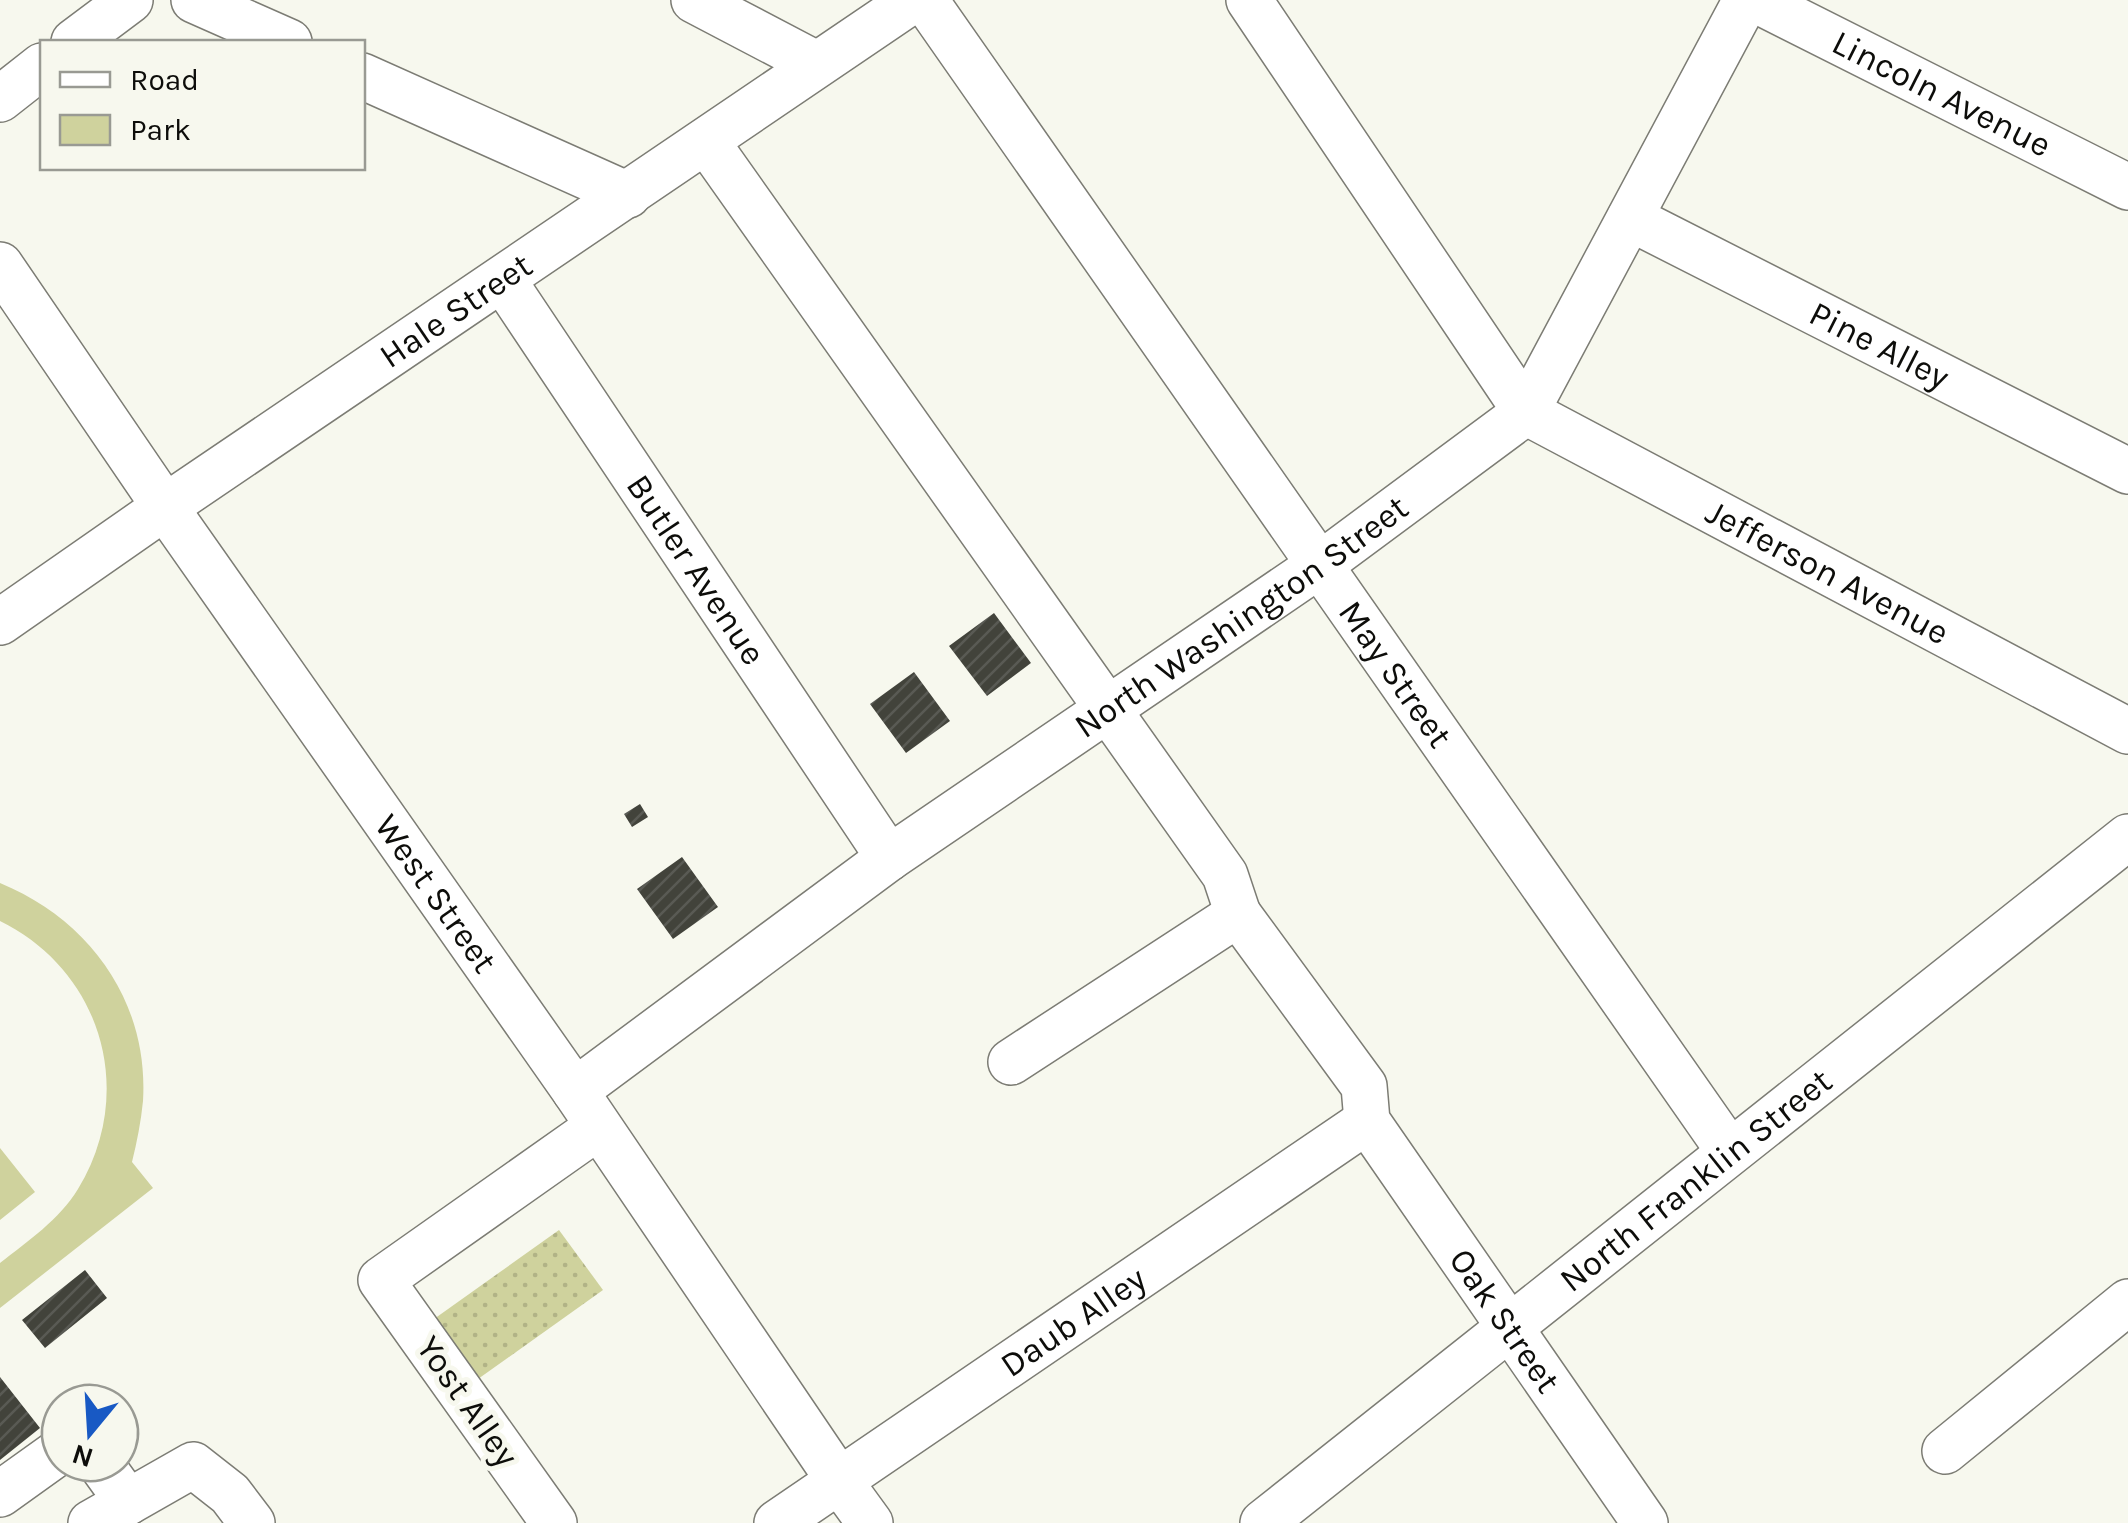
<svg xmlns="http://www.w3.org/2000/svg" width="2128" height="1523" font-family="Karla,sans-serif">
	<defs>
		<pattern id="park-dots" width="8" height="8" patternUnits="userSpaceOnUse" patternTransform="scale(2.5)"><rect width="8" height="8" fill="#cfd29d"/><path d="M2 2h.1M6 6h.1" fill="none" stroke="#b1b386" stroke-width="1.8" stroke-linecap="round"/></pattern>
		<pattern id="building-hatch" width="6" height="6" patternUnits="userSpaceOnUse" patternTransform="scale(2.5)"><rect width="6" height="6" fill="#42433b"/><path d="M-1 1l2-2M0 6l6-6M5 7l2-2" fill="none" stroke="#595a54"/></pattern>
	</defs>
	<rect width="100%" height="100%" fill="#f7f8ee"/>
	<!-- green -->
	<path fill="#cfd29d" d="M0,883C90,920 149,1002 143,1101C141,1121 137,1142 132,1162L153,1188L0,1308V1263C28,1241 59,1220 78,1189C137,1092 102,971 0,921Z
		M0,1148L35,1192L0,1220Z"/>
	<!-- park -->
	<path fill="url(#park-dots)" d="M559,1230L603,1290L478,1379L434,1319Z"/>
	<!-- building -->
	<path fill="url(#building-hatch)" d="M994,613L1031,663L987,696L949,646Z
		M914,672L950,721L906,753L870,704Z
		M640,804L648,817L632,827L624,814Z
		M682,857L718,907L673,939L637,889Z
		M85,1270L107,1298L45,1348L22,1320Z
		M0,1377L40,1428L0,1460Z"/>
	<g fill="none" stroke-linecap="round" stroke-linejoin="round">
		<defs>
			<g id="minor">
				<path d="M194,0L289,42"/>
				<path d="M694,0L816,64"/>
				<path id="s1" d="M925,0L1729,1151"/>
				<path id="s2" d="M1249,0L1526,412L2128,731"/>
				<path id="s3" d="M1756,0L2128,187"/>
				<path d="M74,42L130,0"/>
				<path d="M362,76L628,195"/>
				<path d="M0,99L42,66"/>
				<path d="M706,141L1225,875L1238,914"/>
				<path id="s4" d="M1630,218L2128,471"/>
				<path id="s5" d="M0,265L165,507L575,1091L838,1479L870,1523"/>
				<path id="s6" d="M503,280L889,858"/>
				<path id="s7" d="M0,622L165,507L913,0"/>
				<path id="s8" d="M1011,1062L1238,914L1364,1086L1367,1121L1645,1523"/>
				<path id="s9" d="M575,1091L889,858L1321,564L1526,412L1746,0"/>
				<path d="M1945,1451L2128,1302"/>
				<path d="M100,1463L128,1502"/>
				<path d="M0,1494L60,1451"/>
				<path d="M91,1523L193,1465L230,1494L252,1523"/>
				<path d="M554,1523L381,1280L598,1127"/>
				<path id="s10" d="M777,1523L1367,1121"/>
				<path id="s11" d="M1263,1523L2128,837"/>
			</g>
		</defs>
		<!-- minor casing -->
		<use href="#minor" stroke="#7c7c74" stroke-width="48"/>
		<!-- minor -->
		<use href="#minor" stroke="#fff" stroke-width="45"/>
	</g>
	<g text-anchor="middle" stroke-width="10" stroke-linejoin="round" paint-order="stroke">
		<!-- street labels -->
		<g font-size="35" fill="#0d0d0a" stroke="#f7f8ee">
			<text dy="12" stroke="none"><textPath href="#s3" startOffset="208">Lincoln Avenue</textPath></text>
			<text dy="12" stroke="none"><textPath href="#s7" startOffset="552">Hale Street</textPath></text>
			<text dy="12" stroke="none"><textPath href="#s4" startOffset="280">Pine Alley</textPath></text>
			<text dy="12" stroke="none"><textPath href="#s6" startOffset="348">Butler Avenue</textPath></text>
			<text dy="12" stroke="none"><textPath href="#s2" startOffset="838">Jefferson Avenue</textPath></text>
			<text dy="12" stroke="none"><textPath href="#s9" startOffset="818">North Washington Street</textPath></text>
			<text dy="12" stroke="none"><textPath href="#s1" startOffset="822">May Street</textPath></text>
			<text dy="12" stroke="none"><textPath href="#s5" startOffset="765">West Street</textPath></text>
			<text dy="12" stroke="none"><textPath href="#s11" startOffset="552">North Franklin Street</textPath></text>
			<text dy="12" stroke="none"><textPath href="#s10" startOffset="358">Daub Alley</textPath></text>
			<text dy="12" stroke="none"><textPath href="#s8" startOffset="762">Oak Street</textPath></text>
			<text transform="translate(468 1401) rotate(55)" y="12">Yost Alley</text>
		</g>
	</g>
	<!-- legend -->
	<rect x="40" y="40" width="325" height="130" fill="#f7f8ee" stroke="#999a93" stroke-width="2.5"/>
	<rect x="60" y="72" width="50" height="15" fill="#ffffff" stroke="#999a93" stroke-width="2.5"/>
	<text x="130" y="90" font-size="30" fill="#0d0d0a">Road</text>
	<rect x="60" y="115" width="50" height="30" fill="#cfd29d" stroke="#999a93" stroke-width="2.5"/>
	<text x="130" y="140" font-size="30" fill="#0d0d0a">Park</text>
	<!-- north arrow -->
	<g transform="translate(90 1433) rotate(198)"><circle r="48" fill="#f7f8ee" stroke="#999a93" stroke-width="2.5"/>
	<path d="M0-8L18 38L0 25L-18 38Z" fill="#1859c4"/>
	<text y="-15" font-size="28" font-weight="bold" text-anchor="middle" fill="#0d0d0a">N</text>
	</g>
</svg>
